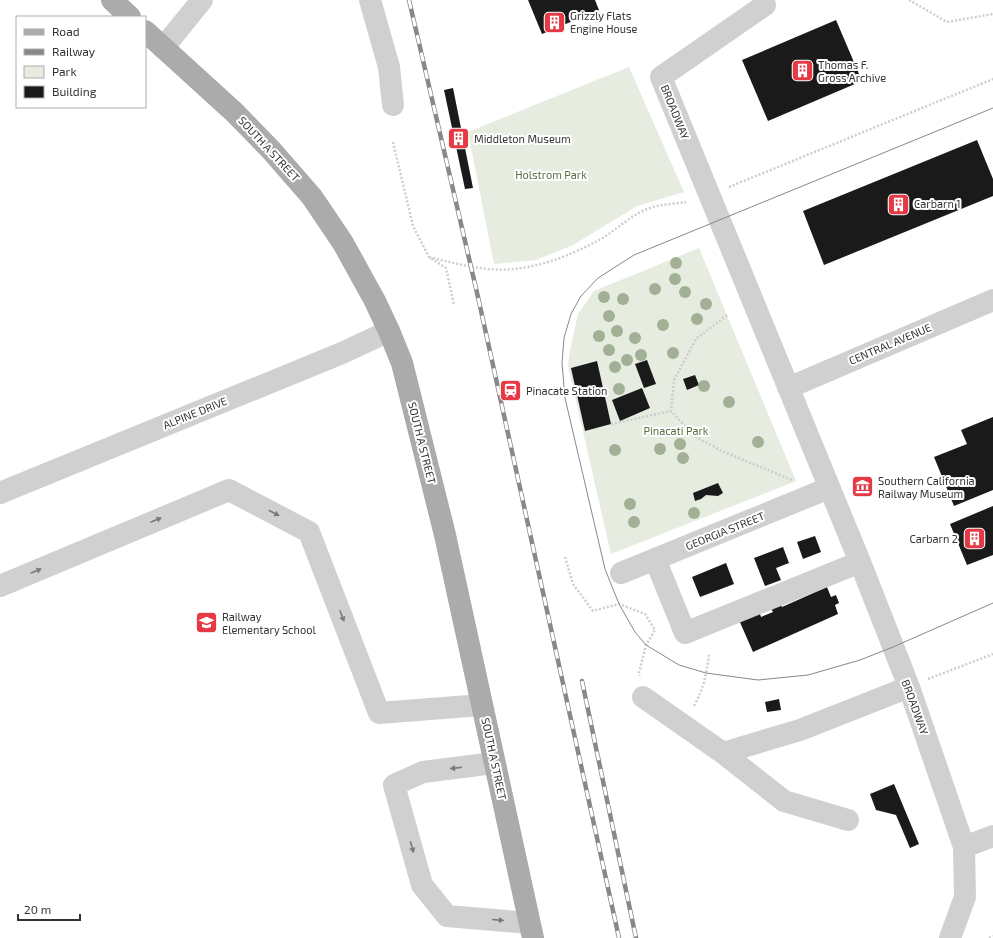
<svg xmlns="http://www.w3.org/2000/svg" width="993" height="938" font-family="'Exo 2',sans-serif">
	<rect width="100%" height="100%" fill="#fff"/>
	<!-- green -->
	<path fill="#e6ecdf" d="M629,67L684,192L637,206L573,245L536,260L494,264L468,132Z
		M699,248L796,481L611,554L568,366L570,350L578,314L594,291Z"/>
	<!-- building -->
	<path fill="#1a1a1a" d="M528,0H595L599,10L542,34Z
		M836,20L862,81L768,121L742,60Z
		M453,88L473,188L465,189L444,90Z
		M977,140L993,179V196L824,265L803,211Z
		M647,360L656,384L644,388L635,364Z
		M597,361L611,424L585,431L571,368Z
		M695,375L699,385L687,390L683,379Z
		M642,388L650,408L620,421L612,400Z
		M993,417V490L954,506L934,457L967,444L961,430Z
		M718,483L723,493L718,496L706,495L701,499L695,501L693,493Z
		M993,506V555L967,565L950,524Z
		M815,536L821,552L803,559L797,542Z
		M783,547L789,563L776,568L781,580L765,586L754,558Z
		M726,563L734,584L700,597L692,577Z
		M827,587L831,597L836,595L839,603L835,605L838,614L753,652L739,620L759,611L761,617L773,612L769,605L779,601L782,607Z
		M779,699L781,710L767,712L765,702Z
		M894,784L919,844L910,848L896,815L876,810L870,794Z"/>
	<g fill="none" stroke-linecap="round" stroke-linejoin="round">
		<!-- path -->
		<path stroke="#cdcdcd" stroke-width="2.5" stroke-dasharray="2 2" stroke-linecap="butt" d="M909,0L947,22L993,14
			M393,142L413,226L429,257L446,268L454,305
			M729,187L993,79
			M429,257C449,262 468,267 488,269C526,273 566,258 599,240C616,231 631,214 650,208C661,204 675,204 686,202
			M727,315L696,339L674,380L671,411L694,436L724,452L792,480
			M611,424L671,411
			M565,557L573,584L593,611L619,604L645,614L655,630L646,645L639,673V676
			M928,679L993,654
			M694,706C704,688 706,675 709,655
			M989,938L993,936"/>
		<!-- minor -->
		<path stroke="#d0d0d0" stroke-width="22" d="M370,0L389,67L393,105
			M765,5L661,77L860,562L909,687L964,847L965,897L950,938
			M163,48L202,0
			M788,388L993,300
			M0,493L342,353L389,331
			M655,559L685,633L860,562
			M621,573L829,488
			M0,586L229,490L309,532L379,713L482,705
			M643,697L723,753L784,801L848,820
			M723,753L800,730L909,687
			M494,763L423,772L394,785L422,885L447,916L529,923
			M964,847L993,836"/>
		<!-- major -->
		<path stroke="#ababab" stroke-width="22" d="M112,0L130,17
			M145,31L234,112L271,150L312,197L343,243L375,301L389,331L402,363L445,535L533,938"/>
		<!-- tram -->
		<path stroke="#888" stroke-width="1" d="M993,108L634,255L598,278L581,296L571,314L564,338L562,363L565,398L605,569L619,604L635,632L646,645L679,665L706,673L758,680L808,675L860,660L893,647L993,603"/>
		<defs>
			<path id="rail" d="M409,0L478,297L619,938
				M582,681L636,938"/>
		</defs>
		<!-- rail casing -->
		<use href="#rail" stroke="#888" stroke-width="4.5"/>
		<!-- rail -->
		<use href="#rail" stroke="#fff" stroke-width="3" stroke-dasharray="9" stroke-linecap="butt"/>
	</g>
	<!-- trees -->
	<g fill="#a2b095">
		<circle cx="676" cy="263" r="6"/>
		<circle cx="675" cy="279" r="6"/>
		<circle cx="655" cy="289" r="6"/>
		<circle cx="685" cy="292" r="6"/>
		<circle cx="604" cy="297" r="6"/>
		<circle cx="623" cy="299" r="6"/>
		<circle cx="706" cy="304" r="6"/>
		<circle cx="609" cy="316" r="6"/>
		<circle cx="697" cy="319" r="6"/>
		<circle cx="663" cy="325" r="6"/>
		<circle cx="617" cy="331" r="6"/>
		<circle cx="599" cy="336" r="6"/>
		<circle cx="635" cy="338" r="6"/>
		<circle cx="609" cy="350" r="6"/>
		<circle cx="673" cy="353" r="6"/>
		<circle cx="641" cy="355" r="6"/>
		<circle cx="627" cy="360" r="6"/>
		<circle cx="615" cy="367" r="6"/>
		<circle cx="704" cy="386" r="6"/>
		<circle cx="619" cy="389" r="6"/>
		<circle cx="729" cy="402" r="6"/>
		<circle cx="758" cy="442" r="6"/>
		<circle cx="680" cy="444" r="6"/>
		<circle cx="660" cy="449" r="6"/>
		<circle cx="615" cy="450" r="6"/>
		<circle cx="683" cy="458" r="6"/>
		<circle cx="630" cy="504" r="6"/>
		<circle cx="694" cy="513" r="6"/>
		<circle cx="634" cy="522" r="6"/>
	</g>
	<!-- one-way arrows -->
	<defs><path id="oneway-solid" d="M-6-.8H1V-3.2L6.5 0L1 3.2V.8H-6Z"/></defs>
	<g fill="#7a7a7a">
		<use href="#oneway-solid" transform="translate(274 513) rotate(28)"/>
		<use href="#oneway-solid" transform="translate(156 520) rotate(-23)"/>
		<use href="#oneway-solid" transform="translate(36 571) rotate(-23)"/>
		<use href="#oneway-solid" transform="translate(342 616) rotate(69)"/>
		<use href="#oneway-solid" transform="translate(456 768) rotate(173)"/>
		<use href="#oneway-solid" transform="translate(412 847) rotate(74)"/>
		<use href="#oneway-solid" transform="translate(498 920) rotate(5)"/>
	</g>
	<!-- icons -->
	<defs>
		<symbol id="building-square" viewBox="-11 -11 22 22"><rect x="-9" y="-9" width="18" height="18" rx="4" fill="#e63946" stroke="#fff"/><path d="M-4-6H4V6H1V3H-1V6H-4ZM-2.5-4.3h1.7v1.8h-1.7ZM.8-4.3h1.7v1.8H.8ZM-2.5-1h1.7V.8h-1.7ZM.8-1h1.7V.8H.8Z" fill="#fff"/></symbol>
		<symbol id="station-square" viewBox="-11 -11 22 22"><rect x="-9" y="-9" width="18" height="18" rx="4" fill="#e63946" stroke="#fff"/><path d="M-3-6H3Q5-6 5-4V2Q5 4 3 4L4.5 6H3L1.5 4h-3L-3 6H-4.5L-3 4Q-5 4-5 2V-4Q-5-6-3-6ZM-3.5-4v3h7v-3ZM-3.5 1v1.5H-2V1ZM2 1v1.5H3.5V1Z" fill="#fff"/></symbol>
		<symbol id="museum-square" viewBox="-11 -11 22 22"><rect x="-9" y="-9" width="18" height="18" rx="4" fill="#e63946" stroke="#fff"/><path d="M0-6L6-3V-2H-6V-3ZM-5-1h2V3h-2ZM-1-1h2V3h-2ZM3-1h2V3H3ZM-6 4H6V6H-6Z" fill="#fff"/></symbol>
		<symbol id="school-square" viewBox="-11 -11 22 22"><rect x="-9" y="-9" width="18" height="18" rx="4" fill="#e63946" stroke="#fff"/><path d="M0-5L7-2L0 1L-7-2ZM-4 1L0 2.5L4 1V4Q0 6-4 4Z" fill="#fff"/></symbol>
	</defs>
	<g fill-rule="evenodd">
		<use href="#building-square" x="542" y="10" width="25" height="25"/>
		<use href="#building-square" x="790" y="58" width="25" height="25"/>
		<use href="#building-square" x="446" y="126" width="25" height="25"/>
		<use href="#building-square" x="886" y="192" width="25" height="25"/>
		<use href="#station-square" x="498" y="378" width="25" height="25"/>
		<use href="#museum-square" x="850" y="474" width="25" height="25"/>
		<use href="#building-square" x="962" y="526" width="25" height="25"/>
		<use href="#school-square" x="194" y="610" width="25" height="25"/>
	</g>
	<g text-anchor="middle" stroke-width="4" stroke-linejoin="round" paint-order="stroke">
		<!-- poi labels -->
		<g font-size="11" fill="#333" stroke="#fff" text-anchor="start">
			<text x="570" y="20">Grizzly Flats<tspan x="570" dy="13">Engine House</tspan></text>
			<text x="818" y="69">Thomas F.<tspan x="818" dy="13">Gross Archive</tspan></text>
			<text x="474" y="143">Middleton Museum</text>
			<text x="914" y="208">Carbarn 1</text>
			<text x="526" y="395">Pinacate Station</text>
			<text x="878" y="485">Southern California<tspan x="878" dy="13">Railway Museum</tspan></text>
			<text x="958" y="543" text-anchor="end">Carbarn 2</text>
			<text x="222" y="621">Railway<tspan x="222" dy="13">Elementary School</tspan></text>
		</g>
		<!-- street labels -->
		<g font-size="11" fill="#333" stroke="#fff">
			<text transform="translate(675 112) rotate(68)" y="4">BROADWAY</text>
			<text transform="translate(269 149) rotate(47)" y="4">SOUTH A STREET</text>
			<text transform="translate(890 344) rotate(-23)" y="4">CENTRAL AVENUE</text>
			<text transform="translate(195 413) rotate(-22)" y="4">ALPINE DRIVE</text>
			<text transform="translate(422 443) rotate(76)" y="4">SOUTH A STREET</text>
			<text transform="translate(725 531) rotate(-22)" y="4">GEORGIA STREET</text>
			<text transform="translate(915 707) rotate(70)" y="4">BROADWAY</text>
			<text transform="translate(494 759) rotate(78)" y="4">SOUTH A STREET</text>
		</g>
		<!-- park labels -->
		<g font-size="11" fill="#56703f" stroke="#fff">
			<text x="551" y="179">Holstrom Park</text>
			<text x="676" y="435">Pinacati Park</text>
		</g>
	</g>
	<!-- legend -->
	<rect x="16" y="16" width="130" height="92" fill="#ffffff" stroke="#adadad"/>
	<rect x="24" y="29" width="20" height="6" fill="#ababab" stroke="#adadad"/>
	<text x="52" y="36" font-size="12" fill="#333333">Road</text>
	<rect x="24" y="49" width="20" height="6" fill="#888888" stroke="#adadad"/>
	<text x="52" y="56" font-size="12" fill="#333333">Railway</text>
	<rect x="24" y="66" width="20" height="12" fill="#e6ecdf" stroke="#adadad"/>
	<text x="52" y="76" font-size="12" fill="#333333">Park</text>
	<rect x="24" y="86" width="20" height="12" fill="#1a1a1a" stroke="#adadad"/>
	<text x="52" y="96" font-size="12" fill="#333333">Building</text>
	<!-- scale -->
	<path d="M18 914v6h62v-6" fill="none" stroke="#333333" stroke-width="2"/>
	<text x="24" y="914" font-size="12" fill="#333333" stroke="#ffffff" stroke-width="3" paint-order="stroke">20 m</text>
</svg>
